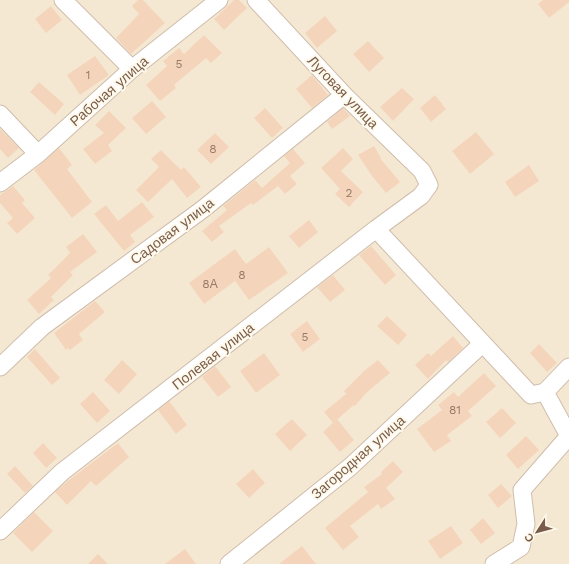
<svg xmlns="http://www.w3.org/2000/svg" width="569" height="564" font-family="'Work Sans',sans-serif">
	<rect width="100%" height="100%" fill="#fdf5e5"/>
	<!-- residential -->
	<path fill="#f5e8d3" d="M0,0H569V564H0Z"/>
	<!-- building -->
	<path fill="#f4d5bb" d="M138,0H143L165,23L131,54L116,38L139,14L132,6Z
		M234,0H239L247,8L224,30L214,19Z
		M543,0H569V2L549,18L538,4Z
		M51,6L62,20L46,33L35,19Z
		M325,16L337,31L317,48L305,33Z
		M204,35L222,53L211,63L206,58L174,85L176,88L160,101L146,85L167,66L163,61L179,48L184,54Z
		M368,41L384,58L369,72L353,54Z
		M95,56L109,75L80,95L67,75Z
		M312,75L328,95L312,108L296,89Z
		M39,82L64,104L55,115L30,92Z
		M402,88L414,99L393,121L380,107Z
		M435,95L446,109L431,122L420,108Z
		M152,101L166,117L146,134L132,118Z
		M265,108L283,128L272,138L254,118Z
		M343,108L350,116L332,129L327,122Z
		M109,111L126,128L108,145L112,151L95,164L83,149L104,133L95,125Z
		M0,129L19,148L8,158L0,149Z
		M476,132L494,154L470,174L452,151Z
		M215,133L229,147L211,164L197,150Z
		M374,146L381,158H380L400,182L386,193L372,176L358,155Z
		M59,148L72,165L67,169L92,202L72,218L34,170Z
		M343,148L353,159L341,171L363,192L349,207L335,194L340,189L321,168Z
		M293,149L305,163L290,176L297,184L285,194L278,186L253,205L251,203L219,226L224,232L212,242L202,231L227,210L223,206L255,180L262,188L290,163L284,156Z
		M161,150L181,170L184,167L201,187L187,198L172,179L148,202L136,190L159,167L151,159Z
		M529,165L539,181L515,197L505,182Z
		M13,186L25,200L22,203L35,218L17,234L7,223L13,218L0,203V195Z
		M142,202L154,217L130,235L135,242L124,251L94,214L106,205L118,221Z
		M309,220L318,232L299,248L289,236Z
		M83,234L97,252L70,272L73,275L51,297L54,300L39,314L27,300L51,278L48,275L70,253L66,247Z
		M371,246L396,275L385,285L359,255Z
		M269,247L288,273L249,300L235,281L204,304L189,283L235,249L246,264Z
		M333,275L345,290L330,302L317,287Z
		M95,301L105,312L79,334L83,340L70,350L68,348L66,350L54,333Z
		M387,316L407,335L398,345L377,326Z
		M307,321L320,339L303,352L290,334Z
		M453,336L463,348L448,362L446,360L428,379L415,365L428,353L431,356Z
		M539,344L557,363L547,372L530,353Z
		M35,349L60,378L52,385L27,357Z
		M264,353L280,375L256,393L240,371Z
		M122,360L137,374L119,394L104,380Z
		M378,360L390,373L367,392L355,406L354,405L333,423L324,412L346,394L344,391L365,370Z
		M215,366L231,387L218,397L202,377Z
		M484,373L496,386L468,411L472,416L447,435L451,441L434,452L417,429L442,410L438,405L454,392L458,397Z
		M93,392L110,411L97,423L80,404Z
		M169,401L187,425L176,434L158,410Z
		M502,408L516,423L500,438L486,422Z
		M292,419L307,435L290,451L275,434Z
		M337,419L354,440L340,452L323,432Z
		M526,436L539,450L518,469L506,455Z
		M43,443L57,458L46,468L33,453Z
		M118,443L129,457L96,486L91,481L67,505L55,492L69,480Z
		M393,461L403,472L386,488L395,499L381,509L378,504L350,526L359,537L343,550L325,528L368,492L364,487L382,474L381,472Z
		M15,466L33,486L25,493L7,474Z
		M253,469L265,483L249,498L236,484Z
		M501,484L512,496L498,508L488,495Z
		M34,512L53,531L32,552L13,533Z
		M483,518L495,533L481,544L470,530Z
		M451,526L463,543L440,559L428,541Z
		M302,546L316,564H279Z
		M185,549L196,564H165Z
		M98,554L108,564H88Z"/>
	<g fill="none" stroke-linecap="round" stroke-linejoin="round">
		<defs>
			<path id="minor" d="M63,0L132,69
				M0,114L38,154
				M0,183L38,154L132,69L219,0
				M376,229L531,395L545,392
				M0,367L42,327L203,209L344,95
				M545,392L569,367
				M0,531L62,472L376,229L421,196L429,185L422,171L344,95L256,0
				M229,564L350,467L482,344
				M494,564L521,547L526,524L522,490L569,436L545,392"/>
		</defs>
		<!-- minor casing -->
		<use href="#minor" stroke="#cfbdab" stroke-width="19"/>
		<!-- minor -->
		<use href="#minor" stroke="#fff" stroke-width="17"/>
	</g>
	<g text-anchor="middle" stroke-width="4" stroke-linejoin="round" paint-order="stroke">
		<!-- number labels -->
		<g font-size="12" fill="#977a66">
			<text x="179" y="68">5</text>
			<text x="88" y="79">1</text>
			<text x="213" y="153">8</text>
			<text x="349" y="197">2</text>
			<text x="242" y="279">8</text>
			<text x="210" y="288">8А</text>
			<text x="305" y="341">5</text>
			<text x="455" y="414">81</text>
		</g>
		<!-- street labels -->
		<g font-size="14" fill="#785c49" stroke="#fff9ec">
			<text transform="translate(109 91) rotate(-41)" y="5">Рабочая улица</text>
			<text transform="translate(343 92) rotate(46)" y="5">Луговая улица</text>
			<text transform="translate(172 231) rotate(-37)" y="5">Садовая улица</text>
			<text transform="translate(213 356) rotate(-38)" y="5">Полевая улица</text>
			<text transform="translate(358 457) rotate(-41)" y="5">Загородная улица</text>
		</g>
	</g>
	<!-- north arrow -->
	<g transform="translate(537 532) rotate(234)" stroke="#fff9ec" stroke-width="3" paint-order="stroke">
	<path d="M0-3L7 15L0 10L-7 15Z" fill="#785c49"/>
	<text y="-6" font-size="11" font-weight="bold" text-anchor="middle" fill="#785c49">С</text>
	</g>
</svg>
